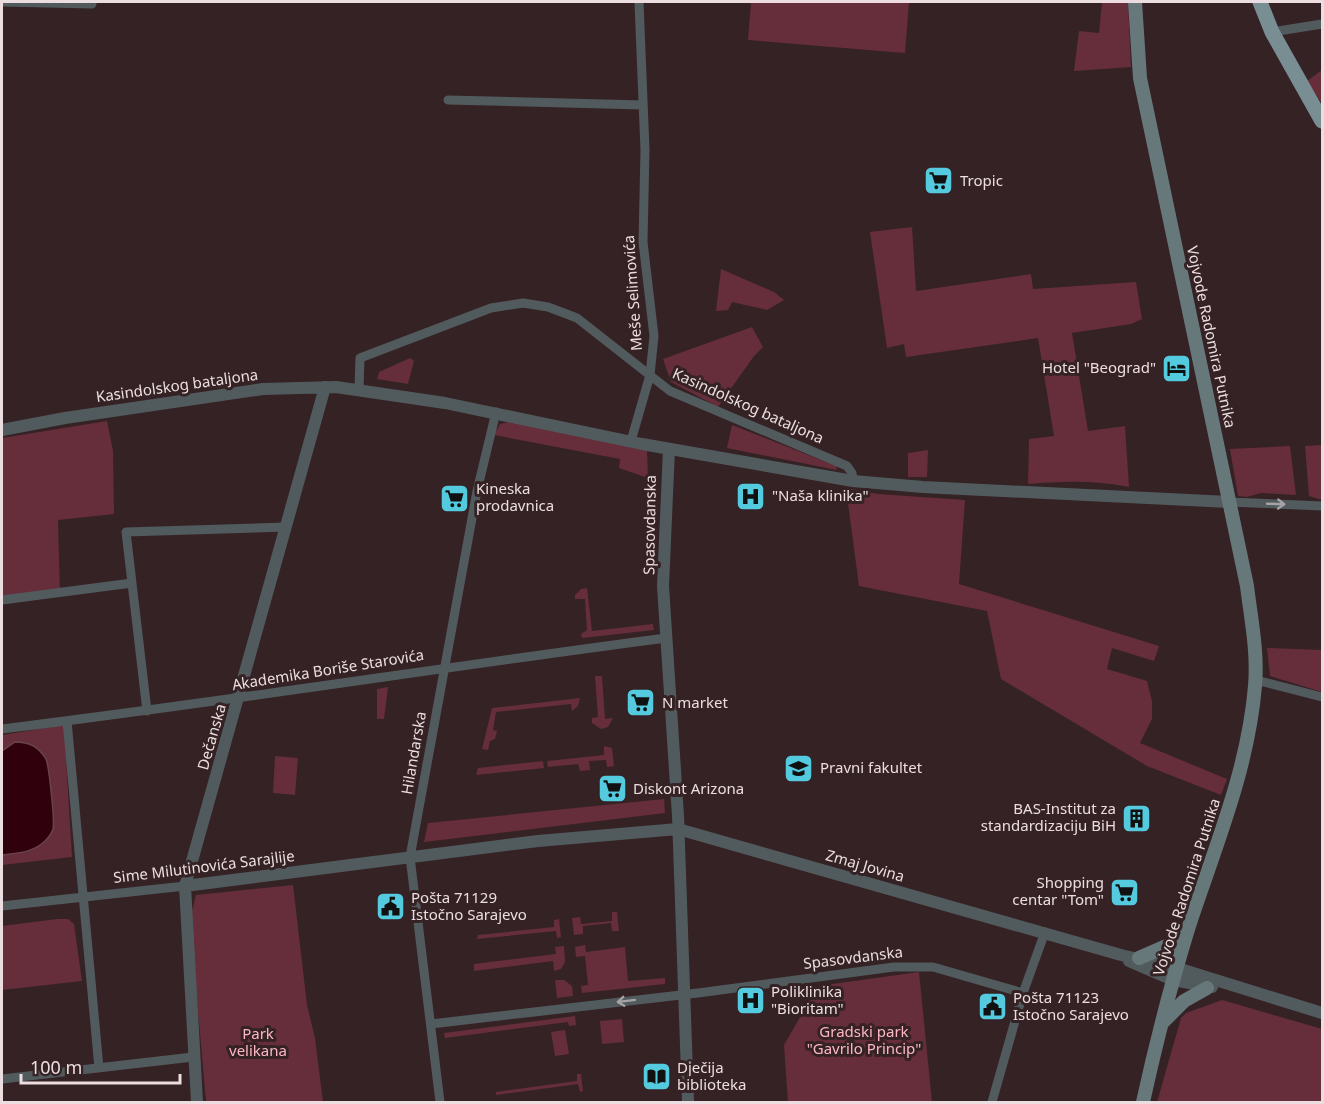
<svg xmlns="http://www.w3.org/2000/svg" width="1324" height="1104" font-family="'Noto Sans',sans-serif">
	<rect width="100%" height="100%" fill="#352225"/>
	<!-- green -->
	<path fill="#662d3a" d="M751,2H909L905,53L748,40Z
		M1102,2H1128L1131,67L1074,71L1079,31L1099,33Z
		M1322,70V104L1307,81Z
		M912,227L916,291L1031,274L1033,289L1136,282L1142,319L1131,324L1072,333L1088,431L1125,426L1129,487C1095,480 1063,481 1028,484L1029,439L1054,436L1038,338L906,357L904,344L887,348L870,232Z
		M721,269L774,292L784,300L767,310L732,302L728,310L716,311Z
		M752,327L763,347L754,356L718,407L671,382L663,359Z
		M410,358L414,361L408,384L377,379L379,372Z
		M107,421L113,451L114,514L58,520L60,596L2,597V438Z
		M514,421L635,445L647,451L648,478L619,468L620,459L494,435L500,424Z
		M732,425L836,466L837,470L727,448Z
		M1322,445V500L1309,496L1305,446Z
		M1290,446L1296,495L1261,493L1247,497L1238,496L1230,449Z
		M928,450L927,477H908V453Z
		M846,488L878,494L965,500L959,584L1159,646L1154,661L1112,648L1107,669L1147,681L1152,701V719L1140,743L1227,779L1221,795L1147,766L1001,679L987,611L859,586Z
		M587,588L592,631L653,624L654,630L582,638L581,634L587,630L585,599H575V595L581,589Z
		M1267,648L1322,650V692L1270,676Z
		M595,676H602L605,719L613,718L608,727L601,729L592,723V718L598,717Z
		M388,687L384,719H377V689Z
		M580,698L578,706L572,711L571,704L496,712L493,730L497,731L495,739L490,741L488,750L482,749L492,708Z
		M64,725L72,857L2,865V735Z
		M604,746L612,748L614,766L607,767L606,760L589,761L590,770L580,771L578,764L548,767L547,761L604,755Z
		M275,756L298,758L295,795L273,793Z
		M543,761L544,768L476,775L478,768Z
		M664,799L665,813L424,842L428,823Z
		M293,885L307,1005L315,1038L323,1102H206L190,919L196,895Z
		M612,912H617L619,931H612L611,923L583,926V934L574,935L572,918L580,917L581,924L612,921Z
		M57,919H68L74,924L82,981L2,990V926Z
		M559,919L561,937L557,938L556,931L477,939L478,935L554,927V920Z
		M585,945L586,952L625,947L628,981L665,978V984L582,993L581,986L588,985L585,956L576,957L575,947Z
		M564,946L565,962L561,969L554,971L553,961L474,971V964L556,954L555,947Z
		M919,972L932,1102H788L784,1045L818,986Z
		M555,980H564L572,986L573,996L557,998Z
		M1222,1000L1322,1029V1102H1157L1181,1018L1186,1013Z
		M575,1016L576,1025L569,1026L568,1022L445,1038L444,1033Z
		M622,1019L624,1042L602,1044L600,1021Z
		M565,1030L569,1054L555,1056L551,1032Z
		M577,1074H581L583,1091L580,1092L578,1084L496,1095V1092L577,1081Z"/>
	<!-- water -->
	<path fill="#30000d" stroke="#68434c" stroke-width="1.5" d="M15,742C29,742 38,746 46,759C49,766 55,821 53,829C52,833 48,838 45,841C33,853 17,853 2,855V751Z"/>
	<g fill="none" stroke-linecap="round" stroke-linejoin="round">
		<!-- minor -->
		<path stroke="#515b5d" stroke-width="9" d="M3,2L92,4
			M1272,32L1322,24
			M448,100L643,105
			M359,389L360,358L491,308L523,303L548,307L577,318L670,391L847,466L852,473L853,481
			M631,441L650,375L654,336L643,242L645,150L639,2
			M1229,502L1322,506
			M2,600L132,583
			M1256,680L1322,697
			M147,711L126,532L286,527
			M67,721L99,1068
			M2,729C223,702 444,667 666,638
			M2,906L185,886
			M431,1024L698,993L894,967H933L1023,993
			M2,1079L193,1057
			M440,1102L410,857L477,491L496,412
			M992,1102L1023,993L1045,932"/>
		<!-- tertiary -->
		<path stroke="#515b5d" stroke-width="12" d="M2,430L65,418L263,389L336,387L445,403L642,444L853,481L923,487L1229,502
			M669,449L663,586L678,816L688,1102
			M185,886L538,841L678,829L1121,955L1177,968L1322,1013
			M1129,961L1173,980L1212,987
			M197,1102L185,886L325,387"/>
		<!-- secondary -->
		<path stroke="#67787b" stroke-width="14" d="M1135,2L1140,78L1247,586C1251,619 1258,652 1255,686C1248,770 1215,847 1189,926C1171,984 1156,1043 1143,1102
			M1139,958L1171,944L1188,928
			M1163,1022L1184,1001L1207,988"/>
		<!-- primary -->
		<path stroke="#788e92" stroke-width="15" d="M1260,2L1272,32L1322,121"/>
	</g>
	<!-- one-way arrows -->
	<defs><path id="oneway-shaft" d="M-6 0H5M1.5-3L5.5 0L1.5 3" fill="none" stroke-width="1.6" stroke-linecap="round" stroke-linejoin="round" transform="scale(1.5)"/></defs>
	<g stroke="#a6a3a5">
		<use href="#oneway-shaft" transform="translate(1276 504) rotate(2)"/>
		<use href="#oneway-shaft" transform="translate(626 1001) rotate(173)"/>
	</g>
	<!-- icons -->
	<defs>
		<symbol id="supermarket-square" viewBox="-11 -11 22 22"><rect x="-9" y="-9" width="18" height="18" rx="4" fill="#54cade" stroke="#352225"/><path d="M-6-5.5h2.5l.6 2H6L4.5 2H-2.5L-4.4-4H-6ZM-1.5 3.2a1.3 1.3 0 1 0 .1 0ZM3 3.2a1.3 1.3 0 1 0 .1 0Z" fill="#111"/></symbol>
		<symbol id="hotel-square" viewBox="-11 -11 22 22"><rect x="-9" y="-9" width="18" height="18" rx="4" fill="#54cade" stroke="#352225"/><path d="M-6-4.5h1.5V1H6V5H4.5V3h-9V5H-6ZM-4 0a1.8 1.8 0 1 1 3.6 0ZM.5 0V-2.5h3Q6-2.5 6 0Z" fill="#111"/></symbol>
		<symbol id="hospital-square" viewBox="-11 -11 22 22"><rect x="-9" y="-9" width="18" height="18" rx="4" fill="#54cade" stroke="#352225"/><path d="M-5-5h3v3.5h4V-5h3V5h-3V1.5h-4V5h-3Z" fill="#111"/></symbol>
		<symbol id="university-square" viewBox="-11 -11 22 22"><rect x="-9" y="-9" width="18" height="18" rx="4" fill="#54cade" stroke="#352225"/><path d="M0-5L7-2L0 1L-7-2ZM-4 1L0 2.5L4 1V4Q0 6-4 4Z" fill="#111"/></symbol>
		<symbol id="building-square" viewBox="-11 -11 22 22"><rect x="-9" y="-9" width="18" height="18" rx="4" fill="#54cade" stroke="#352225"/><path d="M-4-6H4V6H1V3H-1V6H-4ZM-2.5-4.3h1.7v1.8h-1.7ZM.8-4.3h1.7v1.8H.8ZM-2.5-1h1.7V.8h-1.7ZM.8-1h1.7V.8H.8Z" fill="#111"/></symbol>
		<symbol id="civic-square" viewBox="-11 -11 22 22"><rect x="-9" y="-9" width="18" height="18" rx="4" fill="#54cade" stroke="#352225"/><path d="M-.6-6.5H3V-4.5H.6V-3L4-1V1h2V6H-6V1h2V-1L-.6-3ZM-1.2 2.5V6h2.4V2.5Z" fill="#111"/></symbol>
		<symbol id="library-square" viewBox="-11 -11 22 22"><rect x="-9" y="-9" width="18" height="18" rx="4" fill="#54cade" stroke="#352225"/><path d="M-6-4Q-3-5.5-.7-3.5V5Q-3 3-6 4ZM6-4Q3-5.5 .7-3.5V5Q3 3 6 4Z" fill="#111"/></symbol>
	</defs>
	<g fill-rule="evenodd">
		<use href="#supermarket-square" x="922" y="164" width="33" height="33"/>
		<use href="#hotel-square" x="1160" y="352" width="33" height="33"/>
		<use href="#hospital-square" x="734" y="480" width="33" height="33"/>
		<use href="#supermarket-square" x="438" y="482" width="33" height="33"/>
		<use href="#supermarket-square" x="624" y="686" width="33" height="33"/>
		<use href="#university-square" x="782" y="752" width="33" height="33"/>
		<use href="#supermarket-square" x="596" y="772" width="33" height="33"/>
		<use href="#building-square" x="1120" y="802" width="33" height="33"/>
		<use href="#supermarket-square" x="1108" y="876" width="33" height="33"/>
		<use href="#civic-square" x="374" y="890" width="33" height="33"/>
		<use href="#hospital-square" x="734" y="984" width="33" height="33"/>
		<use href="#civic-square" x="976" y="990" width="33" height="33"/>
		<use href="#library-square" x="640" y="1060" width="33" height="33"/>
	</g>
	<g text-anchor="middle" stroke-width="6" stroke-linejoin="round" paint-order="stroke">
		<!-- poi labels -->
		<g font-size="15" fill="#ecdee0" stroke="#352225" text-anchor="start">
			<text x="960" y="186">Tropic</text>
			<text x="1156" y="373" text-anchor="end">Hotel "Beograd"</text>
			<text x="476" y="494">Kineska<tspan x="476" dy="17">prodavnica</tspan></text>
			<text x="772" y="501">"Naša klinika"</text>
			<text x="662" y="708">N market</text>
			<text x="820" y="773">Pravni fakultet</text>
			<text x="633" y="794">Diskont Arizona</text>
			<text x="1116" y="814" text-anchor="end">BAS-Institut za<tspan x="1116" dy="17">standardizaciju BiH</tspan></text>
			<text x="1104" y="888" text-anchor="end">Shopping<tspan x="1104" dy="17">centar "Tom"</tspan></text>
			<text x="411" y="903">Pošta 71129<tspan x="411" dy="17">Istočno Sarajevo</tspan></text>
			<text x="771" y="997">Poliklinika<tspan x="771" dy="17">"Bioritam"</tspan></text>
			<text x="1013" y="1003">Pošta 71123<tspan x="1013" dy="17">Istočno Sarajevo</tspan></text>
			<text x="677" y="1073">Dječija<tspan x="677" dy="17">biblioteka</tspan></text>
		</g>
		<!-- street labels -->
		<g font-size="15" fill="#ecdee0" stroke="#352225">
			<text transform="translate(633 293) rotate(-94)" y="5">Meše Selimovića</text>
			<text transform="translate(1211 337) rotate(78)" y="5">Vojvode Radomira Putnika</text>
			<text transform="translate(177 386) rotate(-8)" y="5">Kasindolskog bataljona</text>
			<text transform="translate(748 406) rotate(24)" y="5">Kasindolskog bataljona</text>
			<text transform="translate(650 525) rotate(-89)" y="5">Spasovdanska</text>
			<text transform="translate(328 670) rotate(-9)" y="5">Akademika Boriše Starovića</text>
			<text transform="translate(212 737) rotate(-74)" y="5">Dečanska</text>
			<text transform="translate(414 753) rotate(-80)" y="5">Hilandarska</text>
			<text transform="translate(865 866) rotate(16)" y="5">Zmaj Jovina</text>
			<text transform="translate(204 867) rotate(-7)" y="5">Sime Milutinovića Sarajlije</text>
			<text transform="translate(1187 887) rotate(-72)" y="5">Vojvode Radomira Putnika</text>
			<text transform="translate(853 958) rotate(-7)" y="5">Spasovdanska</text>
		</g>
		<!-- park labels -->
		<g font-size="15" fill="#fcb7c2" stroke="#352225">
			<text x="864" y="1037">Gradski park<tspan x="864" dy="17">"Gavrilo Princip"</tspan></text>
			<text x="258" y="1039">Park<tspan x="258" dy="17">velikana</tspan></text>
		</g>
	</g>
	<!-- border -->
	<rect width="1324" height="1104" fill="none" stroke="#ecdee0" stroke-width="6"/>
	<!-- scale -->
	<path d="M21 1074v9h159v-9" fill="none" stroke="#ecdee0" stroke-width="3"/>
	<text x="30" y="1074" font-size="18" fill="#ecdee0" stroke="#352225" stroke-width="4.5" paint-order="stroke">100 m</text>
</svg>
